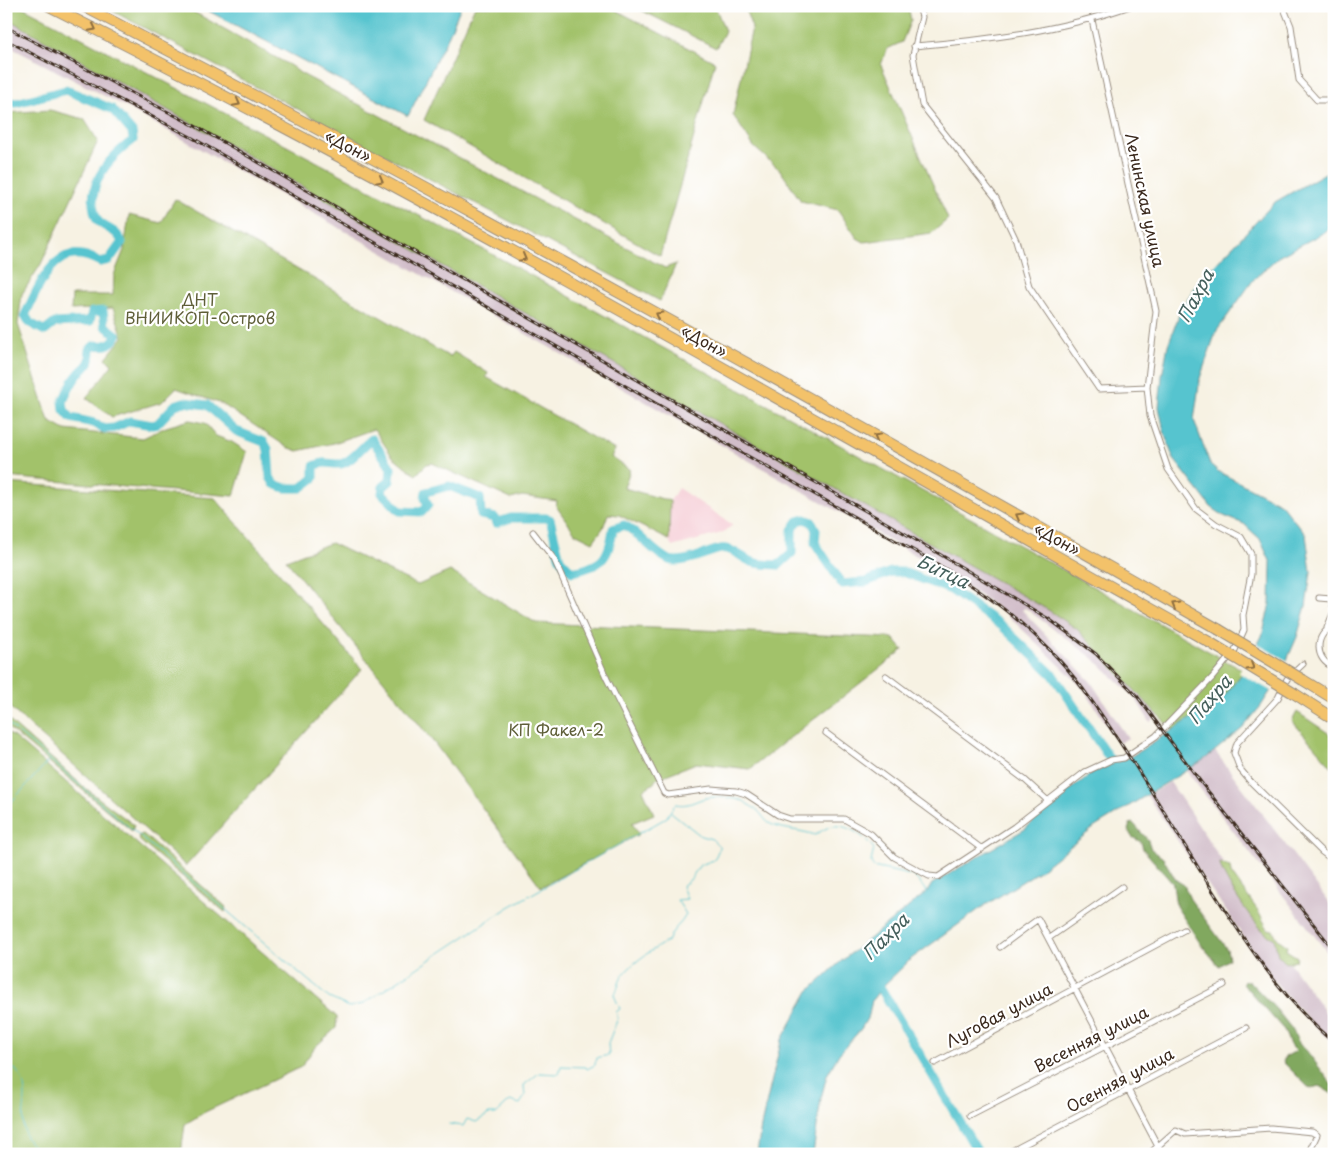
<svg xmlns="http://www.w3.org/2000/svg" width="1340" height="1160" font-family="'Playpen Sans',sans-serif">
	<rect width="100%" height="100%" fill="#fff"/>
	<filter id="ink" filterUnits="userSpaceOnUse"><feTurbulence type="fractalNoise" baseFrequency=".02" numOctaves="2"/><feDisplacementMap in="SourceGraphic" scale="10" xChannelSelector="R" yChannelSelector="G"/><feConvolveMatrix kernelMatrix="1 2 1 2 8 2 1 2 1" color-interpolation-filters="sRGB"/></filter>
	<filter id="wash" filterUnits="userSpaceOnUse"><feTurbulence type="fractalNoise" baseFrequency=".0096" numOctaves="4" result="noise"/><feDisplacementMap in="SourceGraphic" scale="20" xChannelSelector="R" yChannelSelector="G"/><feGaussianBlur stdDeviation="1.12" result="paint"/><feColorMatrix in="noise" values="0 0 0 0 0 0 0 0 0 0 0 0 0 0 0 0 0 1.4 0 .05"/><feComposite in="paint" operator="in"/></filter>
	<g filter="url(#wash)">
		<rect width="100%" height="100%" fill="#f7f2e3"/>
		<!-- built -->
		<path fill="#f6cfd7" d="M678,488L733,525L722,533L672,547L669,540L670,501Z"/>
		<!-- industrial -->
		<path fill="#d1bdc9" d="M6,18L1050,611L1077,629L1158,715L1150,722L1135,698L1094,659L1025,608L1022,610L1091,682L1128,738L1119,743L1084,690L1068,673L1004,612L945,572L128,108L6,45Z
			M1215,751L1334,909V961L1185,769Z
			M1170,782L1284,955L1334,1024V1043L1318,1030L1274,981L1147,796Z"/>
		<!-- green -->
		<path fill="#a2c26a" stroke="#6e7644" d="M6,6H21L492,254L822,435L1244,671L1225,695L1173,731L1077,629L1050,611L6,18Z
			M103,6H183L291,66L300,73L665,268L676,264L660,301Z
			M475,6H608L715,62L660,256L424,120Z
			M633,6H715L725,31L716,48Z
			M744,6H908L911,20L902,42L887,49L881,65L948,219L932,233L864,242L857,238L838,210L801,201L780,170L754,147L733,115L752,28Z
			M50,110L84,119L98,141L41,264L22,294L18,324L49,421L65,430L143,438L166,427L190,420L205,423L216,436L232,442L247,452L234,496L6,477V113Z
			M175,199L450,357L454,352L488,373L486,377L615,450L611,457L630,470L624,488L670,501L669,540L619,515L608,514L603,528L593,542L575,533L556,506L557,501L522,496L511,499L432,463L427,464L416,475L392,456L374,429L334,443L298,451L287,447L222,404L176,388L162,402L112,417L86,398L112,365L106,358L123,337L113,308L71,310L72,295H113L114,275L124,250L129,215L161,223Z
			M6,483L215,498L362,669L186,866L6,704Z
			M331,543L418,585L450,571L536,623L893,638L903,650L750,769L696,763L656,779L654,783L643,790L654,814L632,823L639,834L541,887L435,744L286,560Z
			M1297,712L1334,737V769L1292,721Z
			M6,718L84,787L134,825L132,831L6,726Z
			M6,732L14,737L337,1017L336,1028L315,1047L301,1067L205,1112L185,1124L181,1154H6Z
			M143,834L226,907L225,912L140,841L138,836Z
			M1220,863L1230,867L1231,873L1256,908L1268,929L1273,930L1277,938L1287,946L1286,950L1297,957L1296,961L1286,963L1278,955L1274,938C1261,937 1219,874 1220,863Z"/>
		<!-- forest -->
		<path fill="#81a85e" stroke="#5e693e" d="M1133,823L1148,840L1151,849L1163,858L1176,880L1184,885L1190,899L1227,949L1229,959L1219,966L1200,943L1176,906L1173,884L1143,849L1141,842L1132,837L1128,830L1130,824Z
			M1244,981H1249L1276,1009L1292,1029L1300,1045L1306,1050L1334,1087V1095L1319,1086L1312,1088L1308,1087L1283,1062L1285,1057L1296,1051L1290,1045L1284,1030L1243,984Z"/>
		<!-- water -->
		<path fill="#57c4cf" stroke="#497776" d="M199,6H461L449,35L408,116Z
			M1334,168V227L1278,257L1254,279L1216,332L1200,378L1194,420L1210,464L1219,472L1281,504L1306,535L1311,572L1306,606L1297,637L1280,676L1261,706L1243,728L1205,759L1095,827L1039,871L981,908L911,959L883,986L872,1000L869,1015L861,1029L839,1054L827,1075L821,1098L813,1154H757L761,1126L781,1041L809,991L839,963L927,892L932,884L1025,829L1059,798L1094,772L1130,757L1199,713L1225,695L1244,671L1262,636L1270,604L1271,563L1260,539L1244,524L1224,516L1211,507L1173,458L1164,431L1159,407L1162,376L1168,345L1179,315L1195,286L1275,202Z"/>
		<!-- pier -->
		<path fill="#f7f2e3" d="M1256,643L1288,661L1282,677L1273,692L1239,673Z"/>
		<g fill="none" stroke-linecap="round" stroke-linejoin="round">
			<!-- stream -->
			<path stroke="#57c4cf" stroke-width="1" d="M6,722L329,998L349,1007L363,1004L509,907L666,818L675,804C687,806 691,803 702,799C713,795 733,798 744,801C748,806 755,807 759,812C764,817 765,822 773,825C784,830 801,830 815,835C820,832 827,827 833,826C848,824 867,838 874,849L871,862L873,867L914,876L927,892
				M6,808L50,759
				M6,1070L15,1069C35,1091 17,1113 26,1137C30,1146 37,1147 42,1154
				M449,1124L463,1126L467,1119L476,1122L489,1114H496L510,1101L520,1104L525,1096L524,1085L539,1073L559,1074L561,1066L586,1067L587,1069L595,1065L596,1058L609,1055L608,1043L618,1018L616,1012L620,1009L614,995C619,989 618,981 624,974C635,960 654,949 669,940C672,928 682,925 686,914L677,900L687,899L682,886L690,880L700,865L714,860L720,847L712,839L701,836L671,812"/>
			<!-- river -->
			<path stroke="#57c4cf" stroke-width="9" d="M6,101L16,103L66,90L112,109L132,132L133,140C112,156 92,176 93,204C94,210 94,217 99,222C108,230 117,230 122,242L109,260L100,262C56,236 41,283 25,315L30,323L45,331L55,323L90,321L92,312L103,311L105,326L117,335C112,344 106,347 95,345L89,350C94,365 84,366 77,376C71,383 67,393 63,401L64,410L71,418L94,423L104,429L114,428L130,421L152,425L157,424L175,405L184,402L207,405L236,431L264,442L268,449L270,477L274,484L285,488H301L314,478V466C327,460 330,465 341,464C353,461 362,446 372,439L391,468L390,481L383,487L382,493L400,511L422,512L428,505L425,498L426,492L449,486L480,498L481,515L495,518L496,523L511,518H546L550,519L560,559L572,572C602,566 609,559 613,529L624,525C641,534 653,553 669,560C683,565 708,551 721,549C734,547 744,561 756,563C763,565 772,564 779,565L792,553V530L798,521L805,519L812,522L816,530L815,543L842,584L866,582L891,572H903L951,590L1002,626L1053,675L1114,765L1121,771
				M876,980L979,1154"/>
		</g>
	</g>
	<g filter="url(#ink)">
		<g fill="none" stroke-linecap="round" stroke-linejoin="round">
			<defs>
				<path id="minor" d="M1283,6L1291,26L1299,80L1317,100H1328L1334,111
					M1092,20L1156,311L1147,387
					M914,46C986,40 1061,31 1130,6
					M533,532L554,559L607,679L664,793L668,795L711,789L736,791L746,794L778,815L790,819H844L871,834L894,857L929,876L938,877L1014,827L1085,772L1111,760L1124,758L1156,736L1212,678L1235,650L1244,630L1243,615L1251,574V554L1241,537L1216,524L1196,509L1168,469L1150,416L1147,387L1099,389L1029,286L1016,240L996,198L922,105L913,55L922,17L919,6
					M1319,598L1331,599L1334,609
					M1334,627C1314,632 1314,661 1334,667
					M1327,628L1334,611
					M1303,664L1287,679L1278,698L1237,743L1234,753L1240,769L1250,781L1322,852L1334,861
					M886,676L1025,780L1047,800
					M826,733L982,849
					M1049,938L1122,887
					M1000,947L1038,919L1162,1154
					M935,1063L1184,930
					M970,1116L1224,985
					M1006,1154L1246,1028
					M1149,1154L1176,1130L1185,1134L1271,1128L1312,1132L1317,1135L1308,1154"/>
				<path id="motorway" d="M49,6C443,204 825,426 1209,642
					M83,6C466,204 843,415 1218,629
					M1303,680L1334,699
					M1295,694L1334,719"/>
			</defs>
			<!-- minor casing -->
			<use href="#minor" stroke="#998e80" stroke-width="7"/>
			<!-- motorway casing -->
			<use href="#motorway" stroke="#998e80" stroke-width="12"/>
			<!-- minor -->
			<use href="#minor" stroke="#fff" stroke-width="5"/>
			<!-- motorway -->
			<use href="#motorway" stroke="#f3c26a" stroke-width="10"/>
			<defs>
				<path id="rail" d="M6,27L197,127L904,533L1049,619L1096,654L1137,696L1203,785L1334,950
					M6,40L191,137L898,542C968,579 1036,625 1083,689C1127,749 1165,814 1204,877C1241,936 1280,997 1334,1043"/>
			</defs>
			<!-- rail casing -->
			<use href="#rail" stroke="#3b2a1e" stroke-width="3"/>
			<!-- rail -->
			<use href="#rail" stroke="#fff" stroke-width="1" stroke-dasharray="4" stroke-linecap="butt"/>
			<defs>
				<path id="motorway-bridge" d="M1218,629L1303,680
					M1209,642L1295,694"/>
			</defs>
			<!-- motorway-bridge casing -->
			<use href="#motorway-bridge" stroke="#998e80" stroke-width="12" stroke-linecap="butt"/>
			<!-- motorway-bridge -->
			<use href="#motorway-bridge" stroke="#f3c26a" stroke-width="10"/>
		</g>
		<!-- one-way arrows -->
		<defs><path id="oneway-chevron" d="M-2-3.5L2.5 0L-2 3.5" fill="none" stroke-width="1.6" stroke-linecap="round" stroke-linejoin="round" transform="scale(1.25)"/></defs>
		<g stroke="#8e6e40">
			<use href="#oneway-chevron" transform="translate(93 28) rotate(27)"/>
			<use href="#oneway-chevron" transform="translate(237 103) rotate(28)"/>
			<use href="#oneway-chevron" transform="translate(380 180) rotate(29)"/>
			<use href="#oneway-chevron" transform="translate(523 258) rotate(29)"/>
			<use href="#oneway-chevron" transform="translate(659 315) rotate(-151)"/>
			<use href="#oneway-chevron" transform="translate(877 437) rotate(-151)"/>
			<use href="#oneway-chevron" transform="translate(1019 516) rotate(-151)"/>
			<use href="#oneway-chevron" transform="translate(1175 605) rotate(-150)"/>
			<use href="#oneway-chevron" transform="translate(1251 667) rotate(31)"/>
		</g>
	</g>
	<g text-anchor="middle" stroke-width="4.5" stroke-linejoin="round" paint-order="stroke">
		<!-- street labels -->
		<g font-size="16" fill="#3b2a1e" stroke="#fff">
			<text transform="translate(348 146) rotate(28)" y="6">«Дон»</text>
			<text transform="translate(1145 200) rotate(78)" y="6">Ленинская улица</text>
			<text transform="translate(704 341) rotate(29)" y="6">«Дон»</text>
			<text transform="translate(1057 539) rotate(29)" y="6">«Дон»</text>
			<text transform="translate(999 1015) rotate(-28)" y="6">Луговая улица</text>
			<text transform="translate(1091 1039) rotate(-27)" y="6">Весенняя улица</text>
			<text transform="translate(1120 1080) rotate(-28)" y="6">Осенняя улица</text>
		</g>
		<!-- park labels -->
		<g font-size="16" fill="#5f5f39" stroke="#fff">
			<text x="200" y="306">ДНТ<tspan x="200" dy="18">ВНИИКОП-Остров</tspan></text>
			<text x="556" y="736">КП Факел-2</text>
		</g>
		<!-- water labels -->
		<g font-size="18" font-style="italic" fill="#45605c" stroke="#fff">
			<text transform="translate(1196 296) rotate(-62)" y="6">Пахра</text>
			<text transform="translate(943 572) rotate(25)" y="6">Битца</text>
			<text transform="translate(1210 700) rotate(-50)" y="6">Пахра</text>
			<text transform="translate(886 937) rotate(-45)" y="6">Пахра</text>
		</g>
	</g>
	<!-- margin -->
	<rect width="1340" height="1160" fill="none" stroke="#fff" stroke-width="25"/>
</svg>
